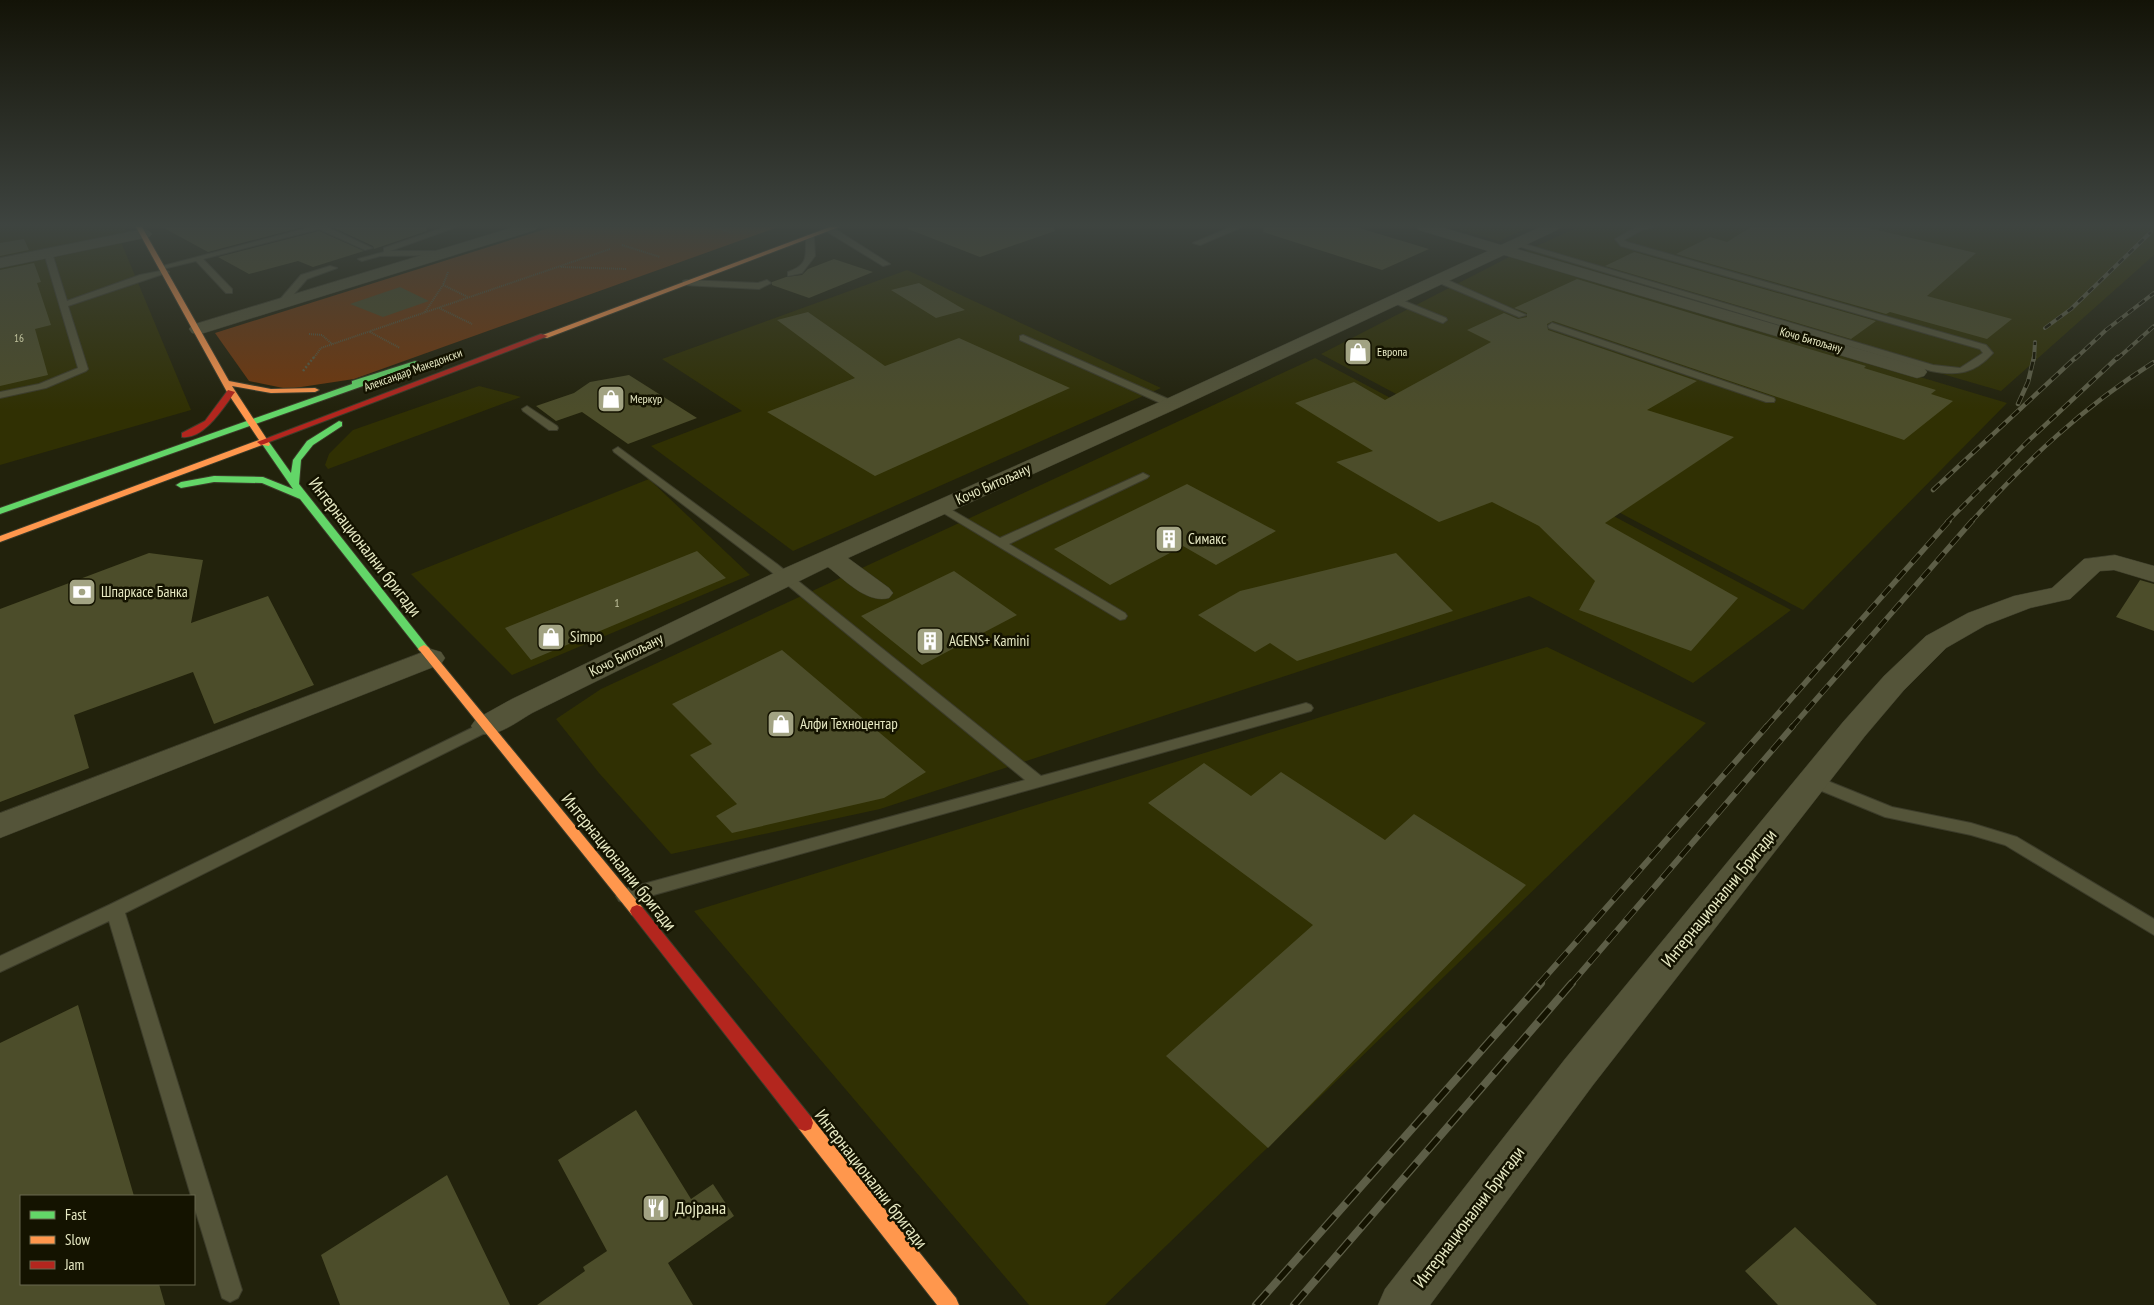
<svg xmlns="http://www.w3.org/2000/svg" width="2154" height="1305" font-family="'PT Sans Narrow',sans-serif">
	<rect width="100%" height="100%" fill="#22220c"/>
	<!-- built -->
	<path fill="#303003" d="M0,227H125L129,236L0,261Z
		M1451,227H1529L1499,241Z
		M1579,227H2154V255L2001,391L1523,252Z
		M121,242L191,410L0,465V267Z
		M1513,255L2007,403L1803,610L1321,354Z
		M907,270L1161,388L793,551L651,446L742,411L662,359Z
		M1315,358L1791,610L1693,683L1529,596L880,809L671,854L599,773L556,719L601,689Z
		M479,386L521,397L328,469L325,465L329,454L353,430Z
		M649,479L750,575L512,675L411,574Z
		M1547,647L1706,723L1105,1305H1029L694,911Z"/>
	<!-- green -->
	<path fill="#71380d" d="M552,227H778L354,379L288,389L249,381L215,333Z"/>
	<!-- building -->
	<path fill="#4c4d2a" d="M162,227H303L208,252Z
		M332,227H426L427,231L374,249L373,246Z
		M908,227H1054L1055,231L980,257L908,229Z
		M1264,227H1356L1429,249L1382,270L1263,232Z
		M1751,227H1864L1976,253L1927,296L2012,319L1987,339L1890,312L1886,314L1676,254L1710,237L1727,242Z
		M319,231L364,251L313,267L298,261L249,274L218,257Z
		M24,239L29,250L0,256V243Z
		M1634,252L1876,321L1851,339L1605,266Z
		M834,259L873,272L809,298L772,285V282L786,277L802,275L808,269Z
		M34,263L41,282L37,283L51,325L35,329L48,375L0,386V270Z
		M1577,279L1866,366L1864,368L1936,390L1931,394L1953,401L1904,440L1553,321L1547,324L1548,330L1697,381L1647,410L1734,437L1605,523L1738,598L1691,651L1579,610L1595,581L1539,526L1492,502L1439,522L1336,462L1373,451L1295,403L1354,382L1385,400L1491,342L1467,330L1504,313L1518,319L1527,317V313L1514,308Z
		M919,283L965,310L936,318L891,290Z
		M400,287L429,301L383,317L350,304Z
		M808,312L885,366L959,338L1070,388L875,476L767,412L855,378L777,320Z
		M629,375L697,418L628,444L582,412L556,421L536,406L574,393L590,382Z
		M1187,484L1276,531L1216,565L1183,546L1110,585L1054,549Z
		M697,551L726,578L531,660L505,628Z
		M149,553L203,560L191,623L268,596L314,685L214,724L193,672L74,715L89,768L0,802V609Z
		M1396,553L1453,611L1297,661L1270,643L1255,652L1198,615L1240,591Z
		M954,571L1017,615L922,665L861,616Z
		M2140,580L2154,584V631L2116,617Z
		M782,650L926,772L884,798L732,833L716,816L737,804L690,755L712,744L672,704Z
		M1204,763L1251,796L1281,772L1385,840L1414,814L1526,885L1268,1148L1166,1056L1313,925L1148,803Z
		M78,1005L134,1196H21V1284H159L165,1305H0V1043Z
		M636,1110L691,1199L713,1184L734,1216L668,1263L693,1305H537L585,1271L583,1267L607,1251L558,1160Z
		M447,1175L510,1305H340L321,1255Z
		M1795,1227L1877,1305H1778L1745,1271Z"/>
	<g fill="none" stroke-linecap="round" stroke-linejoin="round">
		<defs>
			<path id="lane" d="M311,227H327L372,248L365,250L319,229L203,259L232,289V293H226L196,261L163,269L159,267Z
				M445,227H456L390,251H446L450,253L449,255L380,256L362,261L358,259L384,252V248Z
				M826,227H832L890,264L883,266L826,231Z
				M1231,227H1242L1200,245L1193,243Z
				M1636,227H1653L1642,230L1624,240L1627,242L1986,345L1993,353C1974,374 1958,376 1931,371L1511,244L1518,242L1933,365L1960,368L1983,353L1980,349L1621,246L1615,239Z
				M807,235L814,237L815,256L802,273L788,276V272C813,263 803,252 807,235Z
				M45,251L52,253L67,301L140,275L165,270L169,272L68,306L88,369L86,371L46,388L0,398V392L39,384L78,368L44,253Z
				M330,266L337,268L307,279L282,308H276V304L301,275Z
				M1437,278H1443L1526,315L1519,317L1437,282Z
				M686,280L758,283L767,280L771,283L759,289L683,285V281Z
				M1397,298L1446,318L1447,320L1443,323L1440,322L1394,303L1393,301Z
				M1552,323L1774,398L1775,400L1774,402H1766L1549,328L1548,326Z
				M1023,335L1175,402L1176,404L1171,407L1167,406L1020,340V336Z
				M527,406L557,426L558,428L557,430H549L523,411L522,409Z
				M618,447L777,564L1041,776L1306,703L1311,705L1313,708L1311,711L625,903L619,901L616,896L619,891L625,889L1025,780L769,570L614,452L613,450Z
				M1143,473L1149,476L1147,478L1009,544L1125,613L1127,616L1125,619L1120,620L935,508L937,506H945L1000,538Z
				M486,721L491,722L493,726L491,730L125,913L242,1290L238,1298L230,1302L222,1298L194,1206V1196H191L109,921L0,972V956L109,905Z
				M1813,775L1892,807L1971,823L2017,837L2154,919V935L2005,845L1971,835L1885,817L1807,785L1805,781L1807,777Z"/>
			<path id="street" d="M514,227H538L535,230L204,333L198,334L192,333L189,329L192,325Z
				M1416,227H1441L1501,245L1540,227H1560L1557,230L1517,249L1924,368L1927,372L1924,376L1917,378L1910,376L1504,255L1178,408L848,558L889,588L893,593L889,598C867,604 845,580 828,567L532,713C515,723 496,739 476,733L471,726L476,719L512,699L776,572L1164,400L1488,251L1419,230Z
				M144,229L149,231L152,234L149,237L0,268V258Z
				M2115,555L2154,566V582L2114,570L2100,571L2070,599L2030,608L1986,625L1946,648L1904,690L1865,736L1593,1085L1430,1305H1378L1385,1289L1565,1059L1843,722L1884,676L1926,636L1968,613L2014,596L2052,588L2084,559Z
				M431,649L441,652L445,658L441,664L0,838V813Z"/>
			<path id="fast" d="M415,361L422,363L378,378L377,381L0,514V508L352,384V381Z
				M339,421L342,422V426L313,445L301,460L299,484L428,647L430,649L428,651H420L300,499L262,483L214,482L181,488L176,485L181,482L214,476L263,477L293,489L262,444L266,441L269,442L291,473L293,460L307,441Z"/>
			<path id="slow" d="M136,227H142L229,381L271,389L315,388L319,390L315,392L271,393L232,386L270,444L269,446L262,445L0,542V536L259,440L227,392Z
				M830,227H839L547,338L540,336Z
				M424,645L428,647L642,907L644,911L642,915L637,917L632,915L420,651L418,649L420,647Z
				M805,1115L811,1117L956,1298L959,1305H937L799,1129L797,1123L799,1117Z"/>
			<path id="jam" d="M541,334L548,336L264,444L261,445L257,442Z
				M228,390L235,392C224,407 204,440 182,437V433L205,421Z
				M637,905L642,907L811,1117L813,1123L811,1129L805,1131L799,1129L632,915L630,911L632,907Z"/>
		</defs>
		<!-- lane casing -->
		<use href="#lane" stroke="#3c3c2a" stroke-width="2"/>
		<!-- street casing -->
		<use href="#street" stroke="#3c3c2a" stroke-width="1"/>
		<!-- fast casing -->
		<use href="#fast" stroke="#3c3c2a" stroke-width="2"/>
		<!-- slow casing -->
		<use href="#slow" stroke="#3c3c2a" stroke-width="2"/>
		<!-- jam casing -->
		<use href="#jam" stroke="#3c3c2a" stroke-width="2"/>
		<!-- path-far1 -->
		<path stroke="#595a43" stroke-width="2" stroke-dasharray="1 1" stroke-linecap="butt" d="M714,227L730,232
			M622,245L660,257
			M561,267L627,269
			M448,272L443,285L468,297
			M439,308L472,324
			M425,312L443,285
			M370,332L400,348
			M309,334L322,335L332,344
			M313,359L321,348L610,249"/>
		<!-- path -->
		<path stroke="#595a43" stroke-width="2.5" stroke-dasharray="2 2" stroke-linecap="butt" d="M303,371L314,357"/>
		<!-- lane -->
		<use href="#lane" fill="#545439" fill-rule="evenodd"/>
		<!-- street -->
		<use href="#street" fill="#545439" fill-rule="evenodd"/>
		<!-- fast -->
		<use href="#fast" fill="#63d668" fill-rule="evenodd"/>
		<!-- slow -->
		<use href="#slow" fill="#ff974d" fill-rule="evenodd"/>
		<!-- jam -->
		<use href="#jam" fill="#b3261e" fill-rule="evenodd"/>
		<defs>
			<path id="rail-far4" d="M2045,328L2071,309L2151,232
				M2034,359L2035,342
				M2075,359L2106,330L2154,293
				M2117,359L2154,326"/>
			<path id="rail-far3" d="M2018,404L2028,382L2034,357
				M1933,490L2076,357
				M1947,522L2027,442L2118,357
				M1971,522C2027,460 2083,407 2154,362"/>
			<path id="rail-far2" d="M1766,727L1949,521
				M1792,727L1972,521"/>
			<path id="rail-far1" d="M1539,984L1767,726
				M1571,984L1793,726"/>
			<path id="rail" d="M1256,1305L1541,983
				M1294,1305L1572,983"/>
		</defs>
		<!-- rail-far4 casing -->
		<use href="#rail-far4" stroke="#5d5e47" stroke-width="4"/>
		<!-- rail-far3 casing -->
		<use href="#rail-far3" stroke="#5d5e47" stroke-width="4.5"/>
		<!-- rail-far2 casing -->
		<use href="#rail-far2" stroke="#5d5e47" stroke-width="5.5"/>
		<!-- rail-far1 casing -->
		<use href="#rail-far1" stroke="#5d5e47" stroke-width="6"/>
		<!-- rail casing -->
		<use href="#rail" stroke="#5d5e47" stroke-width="8"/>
		<!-- rail-far4 -->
		<use href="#rail-far4" stroke="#141300" stroke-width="2.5" stroke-dasharray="7" stroke-linecap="butt"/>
		<!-- rail-far3 -->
		<use href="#rail-far3" stroke="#141300" stroke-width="3" stroke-dasharray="9" stroke-linecap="butt"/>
		<!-- rail-far2 -->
		<use href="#rail-far2" stroke="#141300" stroke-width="4" stroke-dasharray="11" stroke-linecap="butt"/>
		<!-- rail-far1 -->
		<use href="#rail-far1" stroke="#141300" stroke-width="4.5" stroke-dasharray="14" stroke-linecap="butt"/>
		<!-- rail -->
		<use href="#rail" stroke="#141300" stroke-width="5.5" stroke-dasharray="17" stroke-linecap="butt"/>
	</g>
	<!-- sky -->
	<linearGradient id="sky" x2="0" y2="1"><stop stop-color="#131307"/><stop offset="0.55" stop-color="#3e4440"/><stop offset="1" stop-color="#3e4440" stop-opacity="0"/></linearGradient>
	<rect width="2154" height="410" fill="url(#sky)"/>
	<!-- icons -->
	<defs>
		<symbol id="shop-square" viewBox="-11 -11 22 22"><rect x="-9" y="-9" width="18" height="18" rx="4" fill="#a2a383" stroke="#141300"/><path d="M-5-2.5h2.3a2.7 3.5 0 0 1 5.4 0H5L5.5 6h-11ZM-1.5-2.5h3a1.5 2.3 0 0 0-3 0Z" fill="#fff"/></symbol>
		<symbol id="building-square" viewBox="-11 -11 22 22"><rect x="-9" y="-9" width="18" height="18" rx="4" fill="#a2a383" stroke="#141300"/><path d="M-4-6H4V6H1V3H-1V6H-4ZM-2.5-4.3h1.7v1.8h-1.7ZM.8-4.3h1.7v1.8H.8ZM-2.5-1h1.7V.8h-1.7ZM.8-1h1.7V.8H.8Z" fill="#fff"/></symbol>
		<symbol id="bank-square" viewBox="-11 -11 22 22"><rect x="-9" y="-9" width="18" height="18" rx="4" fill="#a2a383" stroke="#141300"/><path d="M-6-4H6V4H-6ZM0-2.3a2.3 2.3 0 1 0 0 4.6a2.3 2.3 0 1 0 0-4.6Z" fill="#fff"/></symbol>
		<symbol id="restaurant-square" viewBox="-11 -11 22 22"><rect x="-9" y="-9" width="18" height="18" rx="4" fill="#a2a383" stroke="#141300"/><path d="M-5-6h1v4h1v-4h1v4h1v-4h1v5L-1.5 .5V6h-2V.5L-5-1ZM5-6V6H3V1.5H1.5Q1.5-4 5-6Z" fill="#fff"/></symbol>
	</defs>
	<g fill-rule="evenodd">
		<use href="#shop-square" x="1342" y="336" width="32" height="32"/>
		<use href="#shop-square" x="595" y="383" width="32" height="32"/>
		<use href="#building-square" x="1153" y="523" width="32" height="32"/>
		<use href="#bank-square" x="66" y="576" width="32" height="32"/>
		<use href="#shop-square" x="535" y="621" width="32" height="32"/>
		<use href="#building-square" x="914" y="625" width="32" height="32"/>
		<use href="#shop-square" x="765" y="708" width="32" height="32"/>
		<use href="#restaurant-square" x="640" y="1192" width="32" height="32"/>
	</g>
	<g text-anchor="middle" stroke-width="5" stroke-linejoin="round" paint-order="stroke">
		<!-- far-number labels -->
		<g font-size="11" fill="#c0c29d">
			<text x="19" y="342">16</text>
		</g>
		<!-- far-street labels -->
		<g font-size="12" fill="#e7e9c3" stroke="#141300">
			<text transform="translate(1811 340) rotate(16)" y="4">Кочо Битољану</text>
			<text transform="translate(413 370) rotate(-20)" y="4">Александар Македонски</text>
		</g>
		<!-- far-poi labels -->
		<g font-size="12" fill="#e7e9c3" stroke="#141300" text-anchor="start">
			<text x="1377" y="356">Европа</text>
			<text x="630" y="403">Меркур</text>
		</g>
		<!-- number labels -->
		<g font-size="12" fill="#c0c29d">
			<text x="617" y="607">1</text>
		</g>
		<!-- street labels -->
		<g font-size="15" fill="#e7e9c3" stroke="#141300">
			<text transform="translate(993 484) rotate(-24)" y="5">Кочо Битољану</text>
			<text transform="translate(626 655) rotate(-26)" y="5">Кочо Битољану</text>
		</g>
		<!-- poi labels -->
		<g font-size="15" fill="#e7e9c3" stroke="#141300" text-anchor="start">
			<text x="1188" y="544">Симакс</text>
			<text x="101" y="597">Шпаркасе Банка</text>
			<text x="570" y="642">Simpo</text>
			<text x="949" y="646">AGENS+ Kamini</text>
			<text x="800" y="729">Алфи Техноцентар</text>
		</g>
		<!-- near-street labels -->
		<g font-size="18" fill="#e7e9c3" stroke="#141300">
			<text transform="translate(365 547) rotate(52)" y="6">Интернационални бригади</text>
			<text transform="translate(619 862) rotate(51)" y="6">Интернационални бригади</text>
			<text transform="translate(1719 898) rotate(-51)" y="6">Интернационални Бригади</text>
			<text transform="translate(871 1179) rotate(52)" y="6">Интернационални бригади</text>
			<text transform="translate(1469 1217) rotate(-53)" y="6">Интернационални Бригади</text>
		</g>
		<!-- near-poi labels -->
		<g font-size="18" fill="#e7e9c3" stroke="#141300" text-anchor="start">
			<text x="675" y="1214">Дојрана</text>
		</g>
	</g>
	<!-- legend -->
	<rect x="20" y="1195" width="175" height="90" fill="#141300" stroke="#68694e"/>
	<rect x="30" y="1211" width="25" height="8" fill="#63d668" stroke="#68694e"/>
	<text x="65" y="1220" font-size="15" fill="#e7e9c3">Fast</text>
	<rect x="30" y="1236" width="25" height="8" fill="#ff974d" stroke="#68694e"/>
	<text x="65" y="1245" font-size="15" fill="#e7e9c3">Slow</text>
	<rect x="30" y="1261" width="25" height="8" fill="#b3261e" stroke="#68694e"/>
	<text x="65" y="1270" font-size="15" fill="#e7e9c3">Jam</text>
</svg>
